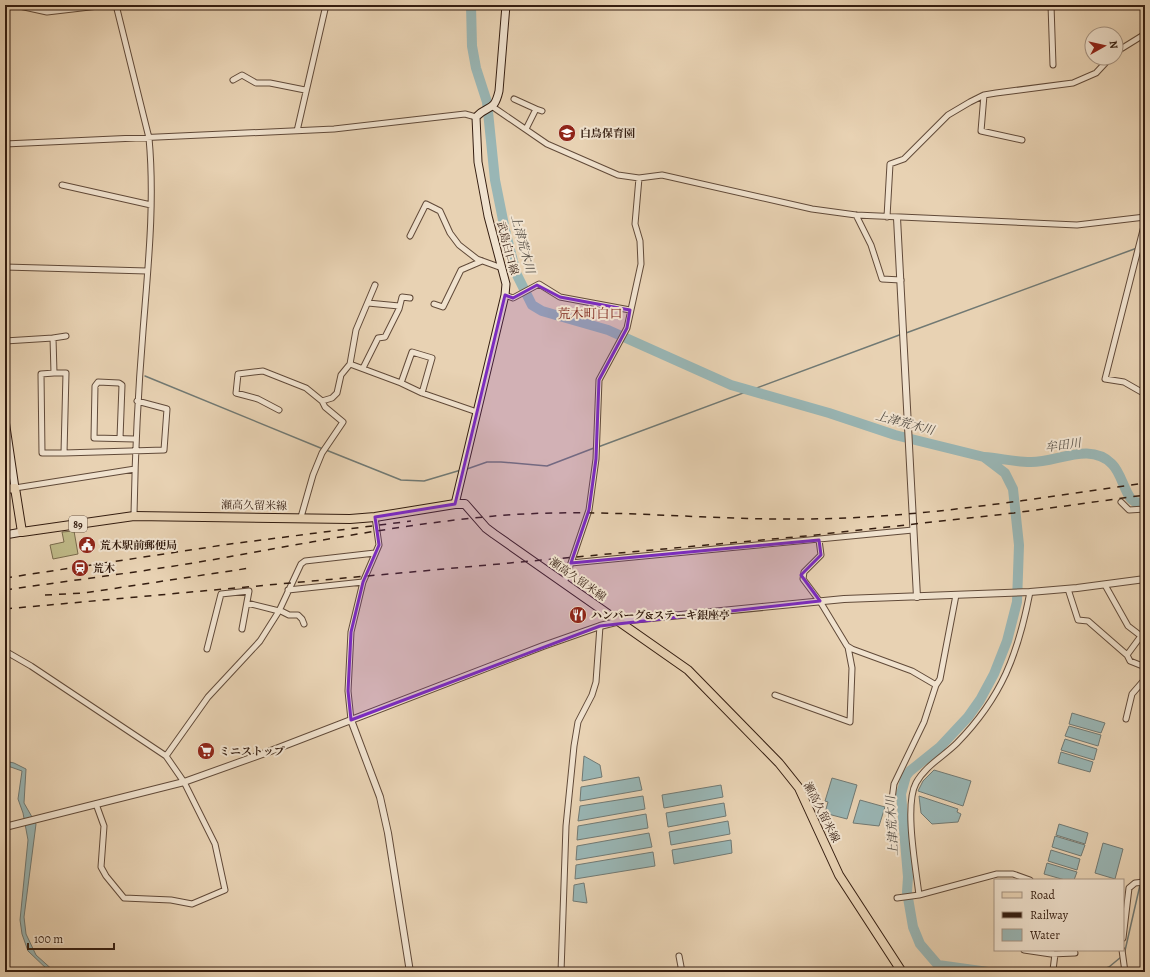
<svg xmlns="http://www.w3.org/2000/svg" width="1150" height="977" font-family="Alegreya,'Noto Serif JP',serif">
	<rect width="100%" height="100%" fill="#e8d2b3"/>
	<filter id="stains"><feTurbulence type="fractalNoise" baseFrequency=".005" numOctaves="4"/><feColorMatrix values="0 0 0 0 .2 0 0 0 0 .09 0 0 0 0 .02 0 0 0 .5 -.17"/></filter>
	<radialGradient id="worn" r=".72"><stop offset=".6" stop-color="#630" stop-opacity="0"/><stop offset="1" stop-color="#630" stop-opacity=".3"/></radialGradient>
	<!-- green -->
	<path fill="#beb987" stroke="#796b4c" d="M74,531L78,554L53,559L50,545L64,542L62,532Z"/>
	<!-- water -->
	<path fill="#99b6b5" stroke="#717973" d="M1072,713L1105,723L1101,733L1069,724Z
		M1069,726L1101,735L1098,746L1065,736Z
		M1065,739L1097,749L1094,760L1061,750Z
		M1061,752L1093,762L1090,772L1058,763Z
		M584,756L600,765L602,777L582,781Z
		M5,761L14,763L26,769L24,803L36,824L24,917L26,934L36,955L55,972H50L28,951L22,934L20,920L28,840L23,813L18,799L22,771L5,765Z
		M934,770L971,781L963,806L918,791L923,781Z
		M639,777L642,790L580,801L581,787Z
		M832,778L857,785L847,819L828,814L826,809L828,802L825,801Z
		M721,785L723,797L664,808L662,795Z
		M643,796L645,809L578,821L580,806Z
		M919,796L958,809L957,812L961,814L958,822L932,824L921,813Z
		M860,800L885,807L879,826L853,823Z
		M724,803L726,816L668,827L666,813Z
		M646,814L648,828L577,840L578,826Z
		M728,821L730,834L671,845L669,832Z
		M1059,824L1088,833L1085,844L1056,835Z
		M649,833L652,847L576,860L577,846Z
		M1055,836L1085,845L1081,856L1052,847Z
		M731,840L732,853L674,864L672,850Z
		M1103,843L1123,849L1115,879L1095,873Z
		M1051,850L1080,859L1077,870L1048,861Z
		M653,852L655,866L575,879L576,865Z
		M1047,863L1077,872L1074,880H1065L1044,874Z
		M584,883L587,903L573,901L574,885Z"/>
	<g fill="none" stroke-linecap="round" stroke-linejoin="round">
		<!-- stream -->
		<path stroke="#717973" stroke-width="1.5" d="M1140,247L1145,245
			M906,333L1137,248
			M145,376L323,449
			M598,447L902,334
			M326,450L401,480L424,481L461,470
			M467,469L487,462H501L547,466L594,448
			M1140,881L1145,857
			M1124,955L1140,885
			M1094,972L1109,967L1121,957"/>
		<!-- river -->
		<path stroke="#99b6b5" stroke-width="10" d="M471,5L472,46L476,68L487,102L495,180L505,230L516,273L532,305L542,311L608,330L731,385L829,413L895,435L984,457L1005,473L1013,489L1019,545L1017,602L1007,641L994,674L980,700L968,717L940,747L910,771L906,776L901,794L908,877L907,892L913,927L920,944L938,965L988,972
			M984,457C999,458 1015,462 1030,462C1056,463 1090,441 1112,464C1121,473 1123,488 1131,499L1135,502L1145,504"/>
		<defs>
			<path id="minor" d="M15,5L47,12L107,5
				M116,5L149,138C155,202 148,267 143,331C138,393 135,454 134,516
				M1051,5L1053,65
				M1116,52L1145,34
				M233,80L242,75L256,83H270L305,90
				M984,95L981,131L1022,140
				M514,99L536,109L526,129
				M493,107L547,144L618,175L639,178L662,175L812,209L856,215L1077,225L1145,217
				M536,109L542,111
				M297,131L326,5
				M5,144L334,129L465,114L476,117
				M62,185L151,205
				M856,215L871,245L882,279L901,280
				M887,217L890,164L904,159L948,115L970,102L984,95L996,93L1073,83L1096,73L1110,58
				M1145,222L1105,379L1124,382L1145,394
				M410,236L426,204L440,211L450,233L459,245L477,259L502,268
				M5,267L147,271
				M505,295L513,298L539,284L560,297L630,310
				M368,303L399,306
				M434,304L443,307L461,270L482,261
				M53,338L66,336
				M5,341L53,338L54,373H66L64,453L164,450L167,409L137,401
				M350,364L401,383L422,393L477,412
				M363,368L378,338L385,337L399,309L402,297L410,298
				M54,373L41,374L42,453H64
				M401,383L412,352L432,358L422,393
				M279,410L258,399L236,393L238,374L263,371L306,388L322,401
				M120,438L122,385L119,383L98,382L95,386L94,438L135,439
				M15,488L135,469
				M1121,502L1129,510L1145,509
				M301,517L313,475L322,453L343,422L325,407L322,401L332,398L337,393L341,375L350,364L356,330L375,285
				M819,540L821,555L804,572L803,579L821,603L847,646L852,649L912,671L936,685
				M571,563L589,510L596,459L599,380L627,328L641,264L640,241L635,224L639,178
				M564,583L571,563L913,530
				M1105,585L1128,626L1141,636L1127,655
				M1068,589L1078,620L1088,621L1127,655L1130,661L1145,667
				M288,590L363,582
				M1030,592C1018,654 1002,697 957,743C944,756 925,766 916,783C904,805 916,869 919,895L997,874H1013L1030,880
				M247,603L279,611
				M279,610L289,615H298L302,619L304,624
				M207,649L221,594L249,591L242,629
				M5,651L31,666L166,756L184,782L215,844L225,890L192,904L171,900L124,898L106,876L101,867L104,826L96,804
				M775,695L850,722L852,668L848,647
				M1126,719L1132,694L1145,679
				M351,720L348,691L351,632L363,582L379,545L375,517
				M166,756L208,697L260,641L279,611L301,564L305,561L375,553
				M893,834L891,807L894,784L924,722L936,685L940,679L956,595
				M897,898L919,895
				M1123,938L1129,888L1135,883L1145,882
				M1024,950L1051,954L1052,950
				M1122,950L1125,972
				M1051,954L1075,953
				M679,956L682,972
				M1053,970L1055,954
				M561,972L566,826L574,746L578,722L592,695L596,682L600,626"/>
			<path id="tertiary" d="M897,218L917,597
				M351,720L380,797L388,833L410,972
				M5,827L184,782L268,752L543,646L600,626L620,621L844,599L1030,592L1077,588L1145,579"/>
			<path id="secondary" d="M5,420L15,488
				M455,504L505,295L506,284L488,216L478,162L476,117C488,104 494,113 499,91L506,5
				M5,535L22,532"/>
			<path id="primary" d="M5,489L15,488L22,532L134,516L350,519L375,517L455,504H465L486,528L494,534L688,670L779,763L799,788L839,875L902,972"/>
		</defs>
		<!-- minor casing -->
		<use href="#minor" stroke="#614a39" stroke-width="7"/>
		<!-- tertiary casing -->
		<use href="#tertiary" stroke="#614a39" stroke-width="8"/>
		<!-- secondary casing -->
		<use href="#secondary" stroke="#341d10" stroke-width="9"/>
		<!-- primary casing -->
		<use href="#primary" stroke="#341d10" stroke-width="10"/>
		<!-- minor -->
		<use href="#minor" stroke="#f0e2ce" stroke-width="5"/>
		<!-- tertiary -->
		<use href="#tertiary" stroke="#f0e2ce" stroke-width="6"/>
		<!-- secondary -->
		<use href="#secondary" stroke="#f0e2ce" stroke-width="7"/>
		<!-- primary -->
		<use href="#primary" stroke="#e8d2b3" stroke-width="8"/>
		<!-- rail -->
		<path stroke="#341d10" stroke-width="1.5" stroke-dasharray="7 7" stroke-linecap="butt" d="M5,578L230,544L411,521
			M5,590C81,579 158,570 233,556C324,540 415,522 507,515C605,508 703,520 801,519C916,519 1031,499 1145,483
			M45,595L84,593L250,568
			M5,609L806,536L1014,513L1145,495"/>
	</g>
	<!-- marked area -->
	<path fill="#7b2cbf" fill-opacity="0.2" stroke="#7b2cbf" stroke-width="3" stroke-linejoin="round" d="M537,285L560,297L630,310L627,328L599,380L596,459L589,510L571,563L819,540L821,555L801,575L820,601L600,626L351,720L348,691L351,632L363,582L379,545L375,517L455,504L505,295L513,298Z"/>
	<!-- icons -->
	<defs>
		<symbol id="school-disc" viewBox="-11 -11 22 22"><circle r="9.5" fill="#8f2418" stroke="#f0e2ce"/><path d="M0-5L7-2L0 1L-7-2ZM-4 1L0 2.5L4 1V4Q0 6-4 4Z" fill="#fff"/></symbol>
		<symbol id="civic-disc" viewBox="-11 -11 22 22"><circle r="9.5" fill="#8f2418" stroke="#f0e2ce"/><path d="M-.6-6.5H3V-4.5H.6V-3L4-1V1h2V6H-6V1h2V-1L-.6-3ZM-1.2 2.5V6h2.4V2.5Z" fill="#fff"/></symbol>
		<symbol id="station-disc" viewBox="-11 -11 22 22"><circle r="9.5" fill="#8f2418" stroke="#f0e2ce"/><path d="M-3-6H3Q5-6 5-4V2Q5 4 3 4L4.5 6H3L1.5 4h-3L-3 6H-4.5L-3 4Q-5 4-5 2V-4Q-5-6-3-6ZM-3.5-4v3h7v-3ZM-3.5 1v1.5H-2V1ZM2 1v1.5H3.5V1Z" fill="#fff"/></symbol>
		<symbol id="restaurant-disc" viewBox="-11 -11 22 22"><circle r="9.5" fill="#8f2418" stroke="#f0e2ce"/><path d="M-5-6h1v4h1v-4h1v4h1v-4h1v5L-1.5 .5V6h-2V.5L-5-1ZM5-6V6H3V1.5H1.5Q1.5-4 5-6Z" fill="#fff"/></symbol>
		<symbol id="supermarket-disc" viewBox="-11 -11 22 22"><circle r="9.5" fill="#8f2418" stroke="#f0e2ce"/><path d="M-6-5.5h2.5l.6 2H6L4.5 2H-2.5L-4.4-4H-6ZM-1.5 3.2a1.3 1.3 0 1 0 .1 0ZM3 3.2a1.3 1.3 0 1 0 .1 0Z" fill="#fff"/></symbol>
	</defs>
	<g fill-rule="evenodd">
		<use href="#school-disc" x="557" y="123" width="20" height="20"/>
		<use href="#civic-disc" x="77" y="535" width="20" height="20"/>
		<use href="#station-disc" x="70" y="558" width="20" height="20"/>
		<use href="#restaurant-disc" x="568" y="605" width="20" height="20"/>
		<use href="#supermarket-disc" x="196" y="741" width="20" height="20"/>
	</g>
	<g text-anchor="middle" stroke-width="4" stroke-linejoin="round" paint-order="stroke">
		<!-- shield labels -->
		<rect fill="#f0e2ce" stroke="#6c5849" stroke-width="1" x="69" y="516" width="18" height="16" rx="3"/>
		<g font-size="10" font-weight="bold" fill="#341d10">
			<text x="78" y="528">89</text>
		</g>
		<!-- poi labels -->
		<g font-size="11" font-weight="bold" fill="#341d10" stroke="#f0e2ce" text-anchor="start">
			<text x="580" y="137">白鳥保育園</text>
			<text x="100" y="549">荒木駅前郵便局</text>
			<text x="93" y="572">荒木</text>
			<text x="591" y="619">ハンバーグ&amp;ステーキ銀座亭</text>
			<text x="219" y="755">ミニストップ</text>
		</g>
		<!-- street labels -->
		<g font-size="11" fill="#341d10" stroke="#f0e2ce">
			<text transform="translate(508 248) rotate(75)" y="4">武島白口線</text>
			<text transform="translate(254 505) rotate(1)" y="4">瀬高久留米線</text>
			<text transform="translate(578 579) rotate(35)" y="4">瀬高久留米線</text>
			<text transform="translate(822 812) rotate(63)" y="4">瀬高久留米線</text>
		</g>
		<!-- water labels -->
		<g font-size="12" font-style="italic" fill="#524b42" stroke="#f0e2ce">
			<text transform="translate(523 244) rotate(75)" y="4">上津荒木川</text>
			<text transform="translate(905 423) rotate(15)" y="4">上津荒木川</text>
			<text transform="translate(1063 445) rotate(-8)" y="4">牟田川</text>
			<text transform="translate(892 826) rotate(-93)" y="4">上津荒木川</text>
		</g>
		<!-- quarter labels -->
		<g font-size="13" fill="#7a1f14" stroke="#f0e2ce">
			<text x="590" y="318">荒木町白口</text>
		</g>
	</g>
	<!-- margin -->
	<rect width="1150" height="977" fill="none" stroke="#e8d2b3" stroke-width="20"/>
	<rect x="6" y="6" width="1138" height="965" fill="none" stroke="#341d10" stroke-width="2"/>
	<rect x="10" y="10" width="1130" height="957" fill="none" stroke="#341d10"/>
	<!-- legend -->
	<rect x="994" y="879" width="130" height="72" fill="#f0e2ce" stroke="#a59382"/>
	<rect x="1002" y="892" width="20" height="6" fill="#e8d2b3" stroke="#a59382"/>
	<text x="1030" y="899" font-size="12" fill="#341d10">Road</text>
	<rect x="1002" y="912" width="20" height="6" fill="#341d10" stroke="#a59382"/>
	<text x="1030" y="919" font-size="12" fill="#341d10">Railway</text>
	<rect x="1002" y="929" width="20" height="12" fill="#99b6b5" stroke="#a59382"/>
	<text x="1030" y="939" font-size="12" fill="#341d10">Water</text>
	<!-- north arrow -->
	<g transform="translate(1104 46) rotate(82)"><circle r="19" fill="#f0e2ce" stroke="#a59382"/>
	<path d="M0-3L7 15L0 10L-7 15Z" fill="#8f2418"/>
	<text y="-6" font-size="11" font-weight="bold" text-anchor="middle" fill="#341d10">N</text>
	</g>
	<!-- scale -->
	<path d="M28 943v6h86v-6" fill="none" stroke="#341d10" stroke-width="2"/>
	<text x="34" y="943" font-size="12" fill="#341d10" stroke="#f0e2ce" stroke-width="3" paint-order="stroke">100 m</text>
	<rect width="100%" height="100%" filter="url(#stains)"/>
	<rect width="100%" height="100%" fill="url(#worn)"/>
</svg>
